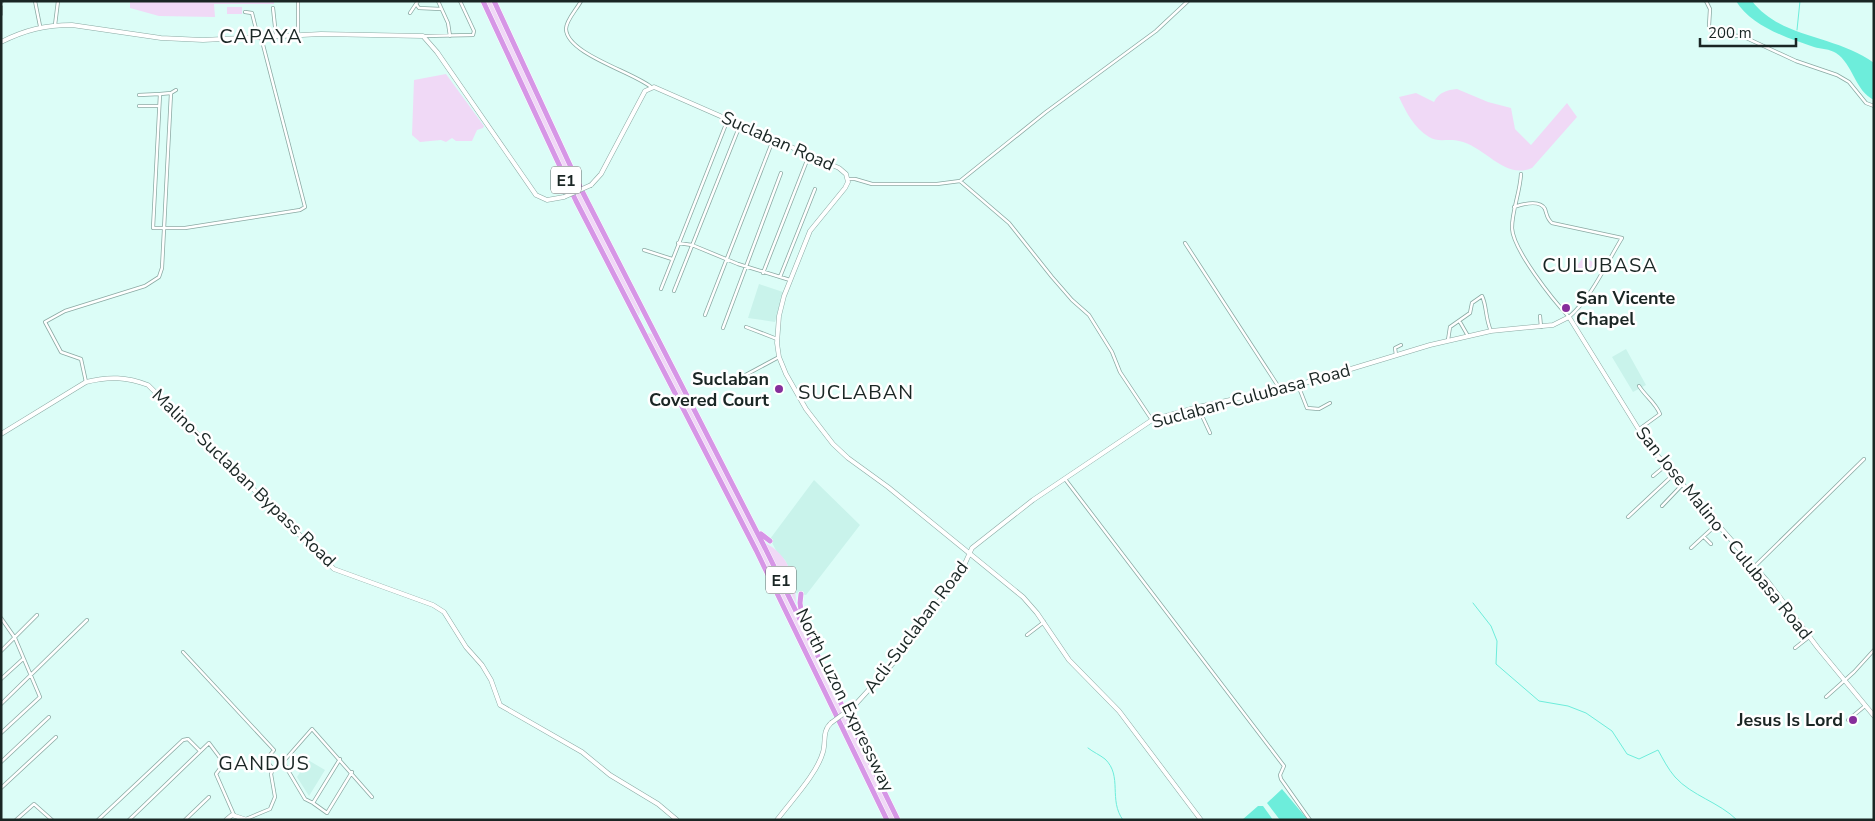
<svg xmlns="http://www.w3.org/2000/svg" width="1875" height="821" font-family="'Nunito Sans',sans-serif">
	<rect width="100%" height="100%" fill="#dcfdf7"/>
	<!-- built -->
	<path fill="#c9f3eb" d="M759,284L783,292L775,322L748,318Z
		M1626,349L1646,385L1633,392L1612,357Z
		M814,480L860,525L806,595L796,593V582L785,560L778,554L770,539Z
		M308,760L325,770L309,796L297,777Z"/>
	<!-- green -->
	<path fill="#f0d9f6" d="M130,1H274V4H214L215,17L159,16L130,8Z
		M486,1H492L575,180L640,311L639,316L589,225Z
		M227,7H242V14H227Z
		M446,74L484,126L483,128L477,130L472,141H456L452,138L446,142L441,140L420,142L412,135L414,80Z
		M1457,89L1488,102L1511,108L1515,129L1531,145L1567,103L1577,117L1532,168C1504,180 1485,146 1459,141C1449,138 1438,143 1429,137C1414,128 1406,112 1399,97L1416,93L1434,102C1439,92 1447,90 1457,89Z
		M1584,256L1594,263L1586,274L1576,267Z
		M647,333L652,334L773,568L896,820H889L808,651Z
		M765,543C788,554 796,578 796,603Z"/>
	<!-- water -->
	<path fill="#6deddb" d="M1736,1H1752C1781,39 1837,35 1874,63V100C1855,91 1853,64 1836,53C1830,49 1821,49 1814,47C1787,38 1751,26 1736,1Z
		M1282,789L1308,820H1280L1267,803Z
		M1258,806H1263L1273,820H1242Z"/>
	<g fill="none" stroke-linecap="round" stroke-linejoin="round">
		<!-- stream -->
		<path stroke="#6deddb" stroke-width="1" d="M1797,30L1800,1
			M1473,603L1491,626L1497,641L1496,664L1539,701L1568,706L1586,713L1612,731L1627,754L1639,759L1658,750C1663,759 1668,769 1675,777C1692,796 1719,802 1737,820
			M1088,748C1093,752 1100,755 1105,759C1123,776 1108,800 1123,820"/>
		<defs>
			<path id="street" d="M35,1L40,26
				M298,1V34
				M438,1L448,23L450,36
				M581,1C577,9 566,20 566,29C567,54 633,72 651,87
				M1706,1L1710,9L1709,26L1717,35L1742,36L1796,61L1837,75L1849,82L1866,103L1874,106
				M1,2L2,1
				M416,4L419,8L441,9
				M1,7V14
				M273,8L276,36
				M245,12L252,13L258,37
				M410,13L418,1
				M55,25L58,1
				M423,36L473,35L474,31L460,1
				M160,94L171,93L176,90
				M139,95L160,94L153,228H185L300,210L305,207L261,37
				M139,106H159
				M848,179H855L872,184H937L960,181L1046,112L1156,31L1188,1
				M960,181L1009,223L1052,277L1072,300L1089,315L1112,352L1120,372L1152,420
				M1514,207C1523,204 1540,199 1545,209C1547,215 1547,219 1552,223L1622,238C1606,264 1592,297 1569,317C1553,300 1513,250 1512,228C1512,210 1520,193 1521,174
				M678,243L692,245L738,264L790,280
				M1185,243L1280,389
				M644,250L672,259
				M763,273L806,163
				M780,277L815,189
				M661,289L728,119
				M674,291L740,125
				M705,315L773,140
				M1540,316L1541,327
				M1460,322L1468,336
				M746,327L777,339
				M723,328L781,173
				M1448,340L1450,327L1470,313L1472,303L1482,296C1487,306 1485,318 1491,331
				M1396,355L1395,348L1401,345
				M738,379L779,357
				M86,382L81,359L61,352L45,322L65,311L145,286L159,277L162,268L171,93
				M1298,385L1307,408L1319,409L1330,403
				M1198,407L1210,433
				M1638,430L1660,414C1655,402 1646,397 1639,386
				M1653,476L1665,466
				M1065,479L1284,766L1280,775L1281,779L1310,820
				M1662,506L1682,485
				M1628,517L1673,475
				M1704,537L1711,544
				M1691,548L1717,524
				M1755,566L1864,459
				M1,618L15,638L40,697L1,733
				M1027,635L1044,622
				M1795,648L1809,637
				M1,651L37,615
				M183,652L274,750L266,760L273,769
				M1,679L23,659
				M1826,697L1854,672L1874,650
				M1,704L87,620
				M1848,720L1865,706
				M1,762L49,717
				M283,762L305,799L313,803L340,759
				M1,788L56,737
				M313,803L327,813L352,772
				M246,819L270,809L275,797L271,774L273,769L283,762L312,729L372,797
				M16,820L34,804L52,820
				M98,820L183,740L188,739L200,751
				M129,820L209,743L224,763L216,774L234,815
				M185,820L209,797"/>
			<path id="secondary" d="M1,42C25,30 45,25 72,25L161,38L203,40L321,34L423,36L437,52L536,195L547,200L564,197
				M591,185L601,174L645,91L654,87L839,168L846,174L848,182L845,188L810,231L784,296L779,316L777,343L779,357L786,374L806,409L833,444L848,458L888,487L1023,597L1037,613L1069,660L1119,711L1201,820
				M1,434L86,382C109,376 127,377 148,385L334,569L433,605L444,612L466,647L482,665L491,680L500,705L582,752L610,775L658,804L677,820
				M854,706L896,660L962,570L972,548L1033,500L1152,420L1198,407L1298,385L1430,345L1491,331L1553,325L1569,317L1649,446L1769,583L1818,648L1874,716
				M226,820L232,815L247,820
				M777,820C791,801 817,774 823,752C826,742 822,731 831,723"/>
			<path id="highway" d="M483,1L576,201L756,550L887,820
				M494,1L582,191L764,546L898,820
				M761,534L770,541
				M801,594L800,603L802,617"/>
		</defs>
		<!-- street casing -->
		<use href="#street" stroke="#8aa9a3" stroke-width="4"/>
		<!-- secondary casing -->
		<use href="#secondary" stroke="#8aa9a3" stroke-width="5"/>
		<!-- highway casing -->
		<use href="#highway" stroke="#fff" stroke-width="6"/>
		<!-- street -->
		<use href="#street" stroke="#fff" stroke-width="2.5"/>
		<!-- secondary -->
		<use href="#secondary" stroke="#fff" stroke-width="4"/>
		<!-- highway -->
		<use href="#highway" stroke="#d696e6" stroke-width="5"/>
		<defs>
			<path id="secondary-bridge" d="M564,197L591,185
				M831,723L854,706"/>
		</defs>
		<!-- secondary-bridge casing -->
		<use href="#secondary-bridge" stroke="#8aa9a3" stroke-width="5" stroke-linecap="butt"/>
		<!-- secondary-bridge -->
		<use href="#secondary-bridge" stroke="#fff" stroke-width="4"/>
	</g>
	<!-- markers -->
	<g fill="#862e9b" stroke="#fff" stroke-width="2">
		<circle cx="1566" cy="308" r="5"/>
		<circle cx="779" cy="389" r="5"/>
		<circle cx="1853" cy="720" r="5"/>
	</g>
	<g text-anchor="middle" stroke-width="5" stroke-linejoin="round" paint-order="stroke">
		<!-- shield labels -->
		<g fill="#fff" stroke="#5f6766" stroke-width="1">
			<rect x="551" y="166.5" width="30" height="27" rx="4"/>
			<rect x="766" y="566.5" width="30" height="27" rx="4"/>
		</g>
		<g font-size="16" font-weight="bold" fill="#1a2624">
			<text x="566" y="186">E1</text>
			<text x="781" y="586">E1</text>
		</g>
		<!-- street labels -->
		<g font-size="18" fill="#1a2624" stroke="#fff">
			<text transform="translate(778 141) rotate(24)" y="6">Suclaban Road</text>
			<text transform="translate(1251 396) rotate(-15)" y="6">Suclaban-Culubasa Road</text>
			<text transform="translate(244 478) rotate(44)" y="6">Malino-Suclaban Bypass Road</text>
			<text transform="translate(1724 533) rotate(51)" y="6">San Jose Malino - Culubasa Road</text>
			<text transform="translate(916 627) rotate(-53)" y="6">Acli-Suclaban Road</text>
			<text transform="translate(845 700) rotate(64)" y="6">North Luzon Expressway</text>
		</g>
		<!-- poi labels -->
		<g font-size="18" font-weight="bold" fill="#1a2624" stroke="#fff" text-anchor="end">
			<text x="1576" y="304" text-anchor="start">San Vicente<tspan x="1576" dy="21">Chapel</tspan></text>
			<text x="769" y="385">Suclaban<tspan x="769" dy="21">Covered Court</tspan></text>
			<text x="1843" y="726">Jesus Is Lord</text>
		</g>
		<!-- quarter labels -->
		<g font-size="20" letter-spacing="1" fill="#1a2624" stroke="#fff">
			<text x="261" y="43">CAPAYA</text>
			<text x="1600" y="272">CULUBASA</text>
			<text x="856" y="399">SUCLABAN</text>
			<text x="264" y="770">GANDUS</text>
		</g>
	</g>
	<!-- border -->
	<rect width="1875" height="821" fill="none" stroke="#1a2624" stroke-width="5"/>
	<!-- scale -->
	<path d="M1700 38v8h96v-8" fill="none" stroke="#1a2624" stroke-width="2.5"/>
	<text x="1708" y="38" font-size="15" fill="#1a2624" stroke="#ffffff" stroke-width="4" paint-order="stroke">200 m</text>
</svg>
